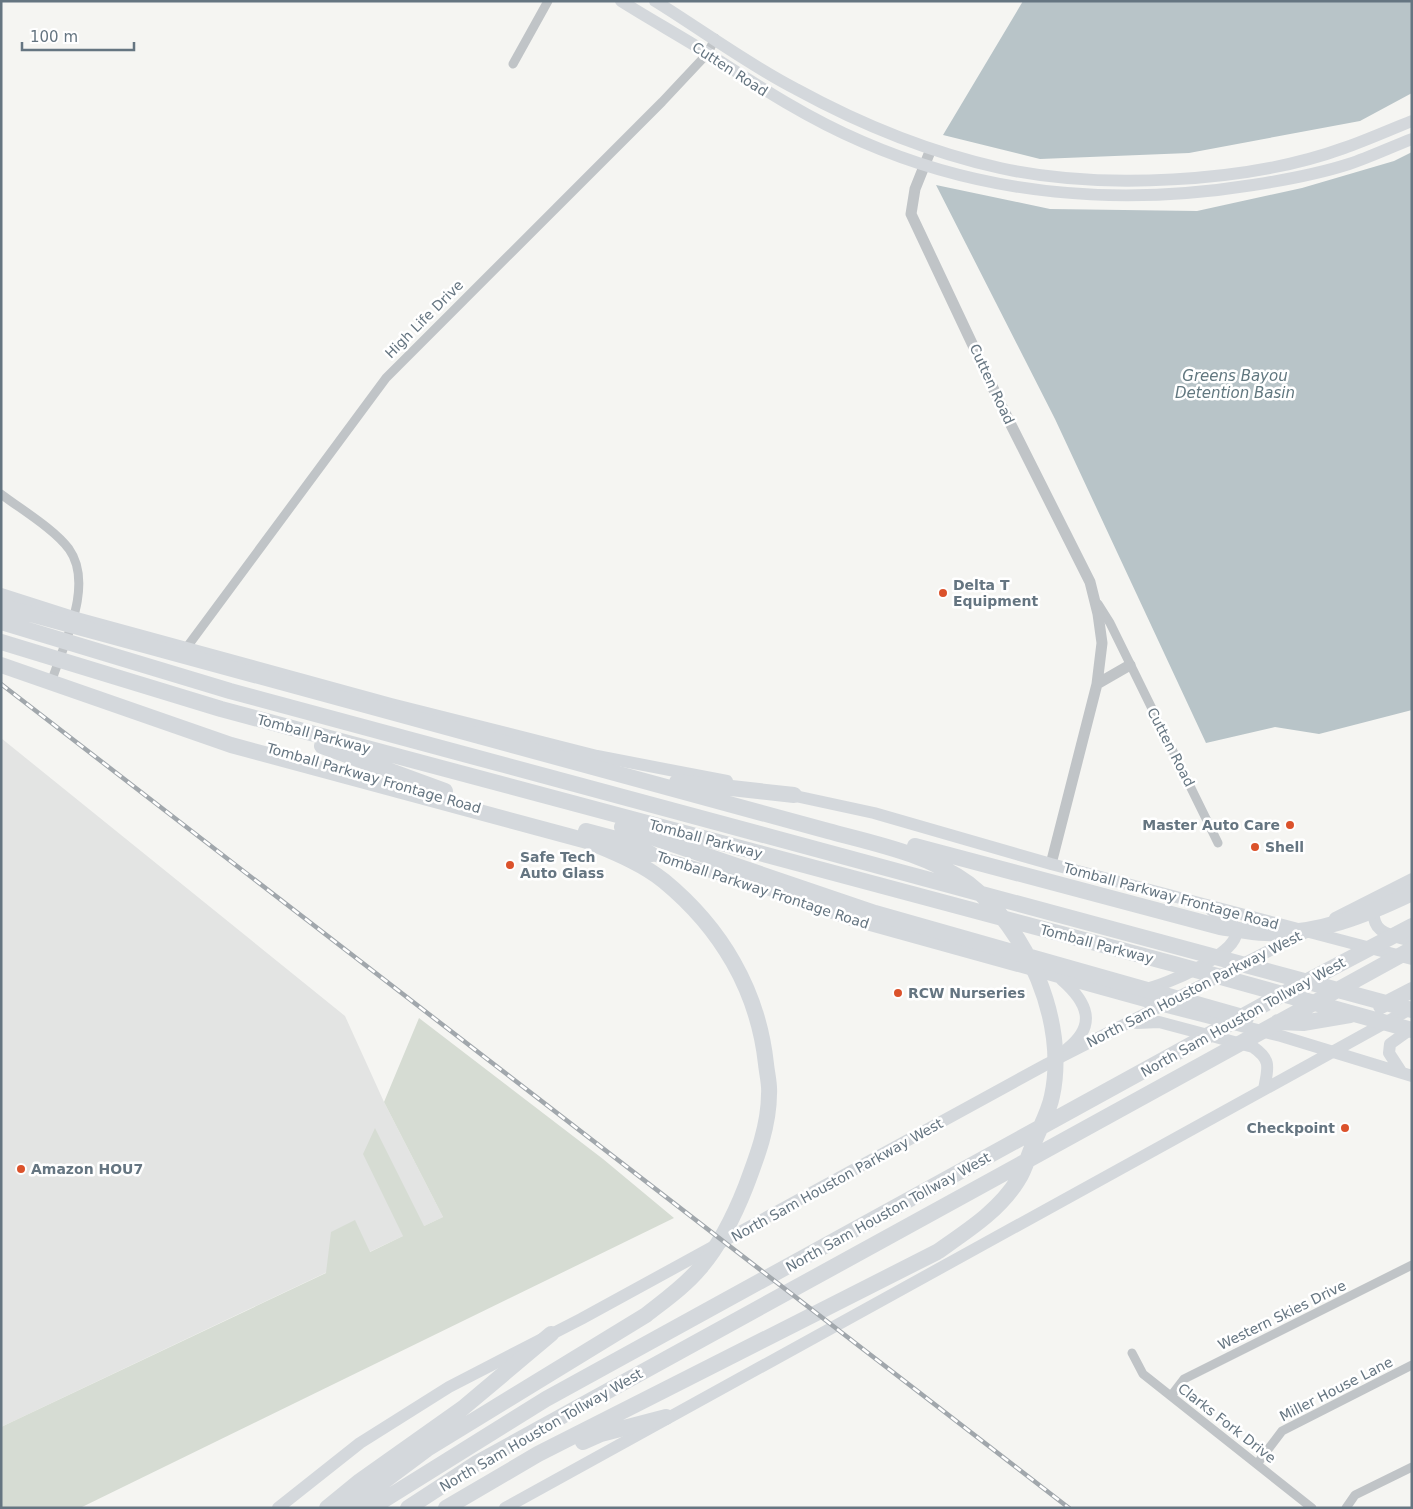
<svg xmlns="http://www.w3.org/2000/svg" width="1413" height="1509" font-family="'DejaVu Sans',sans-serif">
	<rect width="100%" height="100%" fill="#f5f5f2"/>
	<!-- built -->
	<path fill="#e3e4e3" d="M1,738L345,1016L384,1102L443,1217L1,1427Z"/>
	<!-- green -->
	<path fill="#d6dcd3" d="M419,1018L603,1159L674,1218L80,1508H1V1427L326,1273L331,1232L355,1220L370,1252L403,1236L363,1154L375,1128L424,1226L443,1217L384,1102Z"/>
	<!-- water -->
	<path fill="#b8c4c8" d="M1023,1H1412V93L1360,121L1189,153L1040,159L943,135Z
		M1412,152V710L1319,734L1275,727L1206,743L1055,419L936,185L1050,209L1197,211L1302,188L1394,161Z"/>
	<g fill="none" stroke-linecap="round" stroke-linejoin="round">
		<!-- minor -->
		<path stroke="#c0c4c7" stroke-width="9" d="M513,64L548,1
			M1,494C22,510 54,529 69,549C94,584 65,641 53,677
			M1098,604L1110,623L1218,843
			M187,647L386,378L662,102L708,53L715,38
			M1132,1353L1143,1374L1312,1508
			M1171,1396L1184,1379L1412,1265
			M1257,1464L1282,1431L1412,1365
			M1346,1508L1355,1495L1412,1467"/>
		<!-- tertiary -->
		<path stroke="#c0c4c7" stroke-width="11" d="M931,149L915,189L911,214L1002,407L1090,582L1098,614L1102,643L1097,684L1051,864
			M1097,684L1130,665"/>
		<!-- secondary -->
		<path stroke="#d4d8dc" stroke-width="12" d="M621,1C651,20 682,37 712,56C761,88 809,119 863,142C987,196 1121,206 1253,185C1285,180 1318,174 1349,164C1370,157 1391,147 1412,139
			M655,1C702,30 747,64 796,89C860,124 928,152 1000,168C1099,190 1248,183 1344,148C1367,140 1389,130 1412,121
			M1,594L73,617L391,704L597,756L727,781
			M786,794L874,813L1051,864L1412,959
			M642,852L756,885L852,920L1163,1006L1281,1036L1412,1076
			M1375,903C1368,933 1389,935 1412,941
			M1335,918L1412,879
			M1062,980C1087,1002 1098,1025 1067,1049
			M1145,989C1164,986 1238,954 1236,932C1235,921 1219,915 1211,910
			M1137,1023L1159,1022L1253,1047C1272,1060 1268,1068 1264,1089
			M1402,1073L1389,1053L1390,1044L1412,1028
			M278,1508L360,1443L449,1387L581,1319L1047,1064L1304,933
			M505,1508L1412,1008"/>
		<!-- motorway -->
		<path stroke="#d4d8dc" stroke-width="16" d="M1,606L828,831C876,844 928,854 969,884C1027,929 1068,1022 1052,1096C1049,1112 1039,1129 1033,1145C1028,1156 1025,1170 1018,1180C999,1211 967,1231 937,1252L538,1454L446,1508
			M1,622L230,691L1412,1010
			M1,642L221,709L1174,964L1412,1030
			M1,665L231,745L587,841C613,852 642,863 664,881C721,928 758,990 766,1064C767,1074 770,1085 769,1094C769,1125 757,1157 746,1186C735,1214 720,1245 700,1268C685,1286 665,1300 646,1315L427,1449L348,1508
			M322,746L445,791
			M677,782L794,795
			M622,827L875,913L1246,1018
			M586,831L620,840L651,854
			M915,846L1220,927C1235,929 1250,933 1265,933C1317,935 1366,915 1412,893
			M1381,1006L1412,990
			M1278,1022L1303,1023L1350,1015
			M583,1442L601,1434L666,1417
			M327,1508L360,1481L463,1408L551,1334
			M371,1508L546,1399L1294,988L1412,926
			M408,1508L477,1463L535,1431L1412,949"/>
		<defs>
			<path id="rail" d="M1,684L1069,1508"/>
		</defs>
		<!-- rail casing -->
		<use href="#rail" stroke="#a1a7ac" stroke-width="4.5"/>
		<!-- rail -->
		<use href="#rail" stroke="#fff" stroke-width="2.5" stroke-dasharray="8" stroke-linecap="butt"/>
	</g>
	<!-- markers -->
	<g fill="#db522b" stroke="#fff" stroke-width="2">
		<circle cx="943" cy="593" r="5"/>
		<circle cx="1290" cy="825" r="5"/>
		<circle cx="1255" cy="847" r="5"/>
		<circle cx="510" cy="865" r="5"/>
		<circle cx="898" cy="993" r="5"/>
		<circle cx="1345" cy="1128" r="5"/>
		<circle cx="21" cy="1169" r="5"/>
	</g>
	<g text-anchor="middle" stroke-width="5" stroke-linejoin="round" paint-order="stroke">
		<!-- street labels -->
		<g font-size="14" fill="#657581" stroke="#fff">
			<text transform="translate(730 69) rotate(33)" y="5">Cutten Road</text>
			<text transform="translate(424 319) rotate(-45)" y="5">High Life Drive</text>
			<text transform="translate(992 384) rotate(65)" y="5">Cutten Road</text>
			<text transform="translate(314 734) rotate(15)" y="5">Tomball Parkway</text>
			<text transform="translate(1171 747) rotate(63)" y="5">Cutten Road</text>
			<text transform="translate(374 778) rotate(16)" y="5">Tomball Parkway Frontage Road</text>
			<text transform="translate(706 839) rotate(15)" y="5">Tomball Parkway</text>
			<text transform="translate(763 890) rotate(18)" y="5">Tomball Parkway Frontage Road</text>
			<text transform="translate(1171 896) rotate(15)" y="5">Tomball Parkway Frontage Road</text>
			<text transform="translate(1097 944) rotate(15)" y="5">Tomball Parkway</text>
			<text transform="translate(1194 989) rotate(-27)" y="5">North Sam Houston Parkway West</text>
			<text transform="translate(1243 1017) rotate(-29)" y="5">North Sam Houston Tollway West</text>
			<text transform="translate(837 1180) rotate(-29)" y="5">North Sam Houston Parkway West</text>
			<text transform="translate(888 1212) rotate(-29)" y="5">North Sam Houston Tollway West</text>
			<text transform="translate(1282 1315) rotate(-26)" y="5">Western Skies Drive</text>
			<text transform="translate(1336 1389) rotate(-27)" y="5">Miller House Lane</text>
			<text transform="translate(1227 1423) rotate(38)" y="5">Clarks Fork Drive</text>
			<text transform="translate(541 1430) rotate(-30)" y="5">North Sam Houston Tollway West</text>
		</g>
		<!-- poi labels -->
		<g font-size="14" font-weight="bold" fill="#657581" stroke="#fff" text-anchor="start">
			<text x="953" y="590">Delta T<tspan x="953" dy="16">Equipment</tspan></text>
			<text x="1280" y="830" text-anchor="end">Master Auto Care</text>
			<text x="1265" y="852">Shell</text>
			<text x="520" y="862">Safe Tech<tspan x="520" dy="16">Auto Glass</tspan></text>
			<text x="908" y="998">RCW Nurseries</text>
			<text x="1335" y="1133" text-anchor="end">Checkpoint</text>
			<text x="31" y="1174">Amazon HOU7</text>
		</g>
		<!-- water labels -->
		<g font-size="15" font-style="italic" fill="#61777f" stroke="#fff">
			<text x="1235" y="381">Greens Bayou<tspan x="1235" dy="17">Detention Basin</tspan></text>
		</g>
	</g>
	<!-- border -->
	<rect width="1413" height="1509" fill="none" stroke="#657581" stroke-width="5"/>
	<!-- scale -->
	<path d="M22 42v8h112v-8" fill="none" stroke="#657581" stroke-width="2.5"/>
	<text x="30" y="42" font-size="15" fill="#657581" stroke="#ffffff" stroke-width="4" paint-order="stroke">100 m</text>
</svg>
